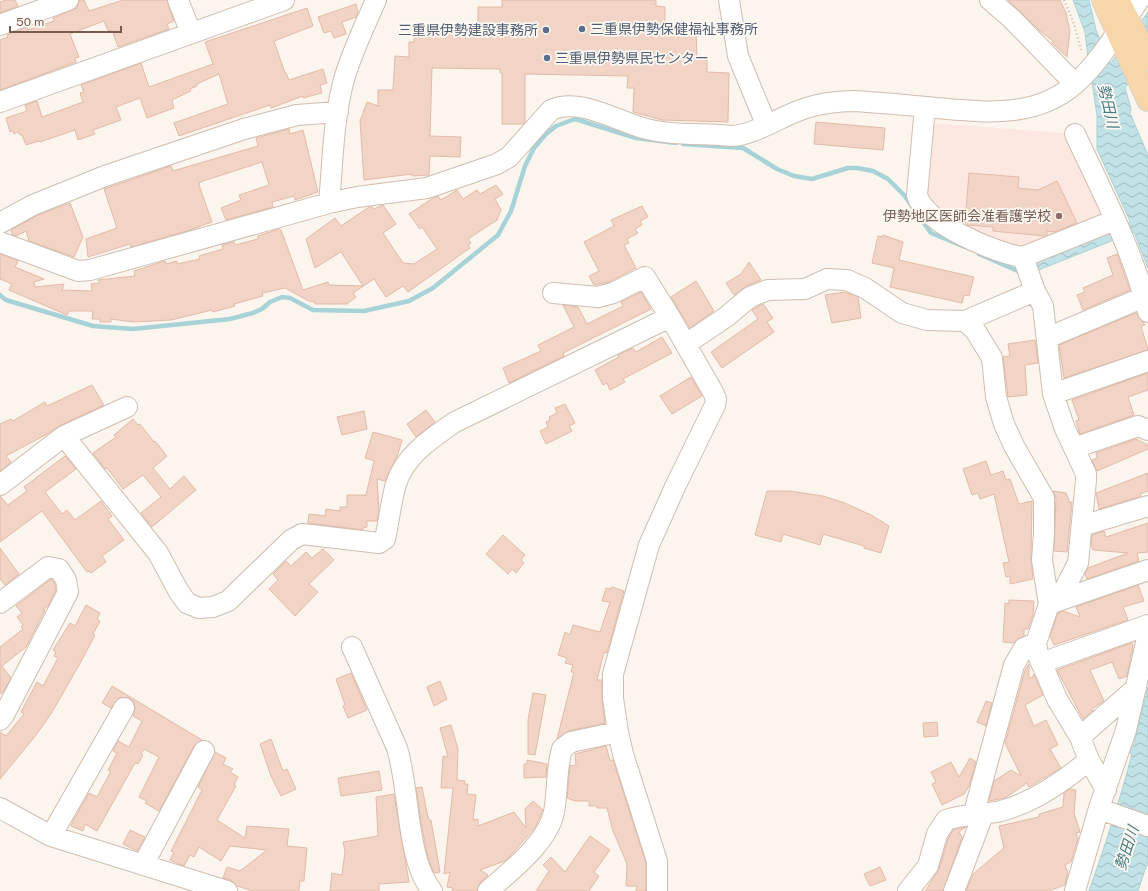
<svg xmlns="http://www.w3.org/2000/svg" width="1148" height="891" font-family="'Public Sans','Noto Sans JP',sans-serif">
	<defs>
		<pattern id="water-waves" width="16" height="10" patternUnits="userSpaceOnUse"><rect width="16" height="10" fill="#c1e2e6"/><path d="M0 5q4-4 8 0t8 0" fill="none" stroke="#a2babd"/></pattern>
	</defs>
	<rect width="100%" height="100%" fill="#fcf5ed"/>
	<!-- commercial -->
	<path fill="#fce8e1" d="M931,123L1064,133L1100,212L1097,220L1027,249L971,232L944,215L925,193Z"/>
	<!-- water -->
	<path fill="url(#water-waves)" stroke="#a7d2d7" d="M1073,0H1089L1096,30L1110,64L1148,12V55L1125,88L1131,109L1130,113L1148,155V268L1134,232L1036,271L1033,261L1126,225L1130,221L1097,149V115L1087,49L1085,32Z
		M1148,687V861L1138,891H1089C1105,846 1120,800 1132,754L1127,752L1128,747H1133Z"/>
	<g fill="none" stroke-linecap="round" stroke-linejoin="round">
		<!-- stream -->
		<path stroke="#a7d2d7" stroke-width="4.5" d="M683,144L743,148L777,169L794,176L812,179L848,168H857L873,171L888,179L904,195L931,233L965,247
			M979,254L1020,272
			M0,295L6,300L93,326L133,329L230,319L253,313L262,309L270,302L282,297L290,298L313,310L364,311L409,301L433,288L498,235L511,211L525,166L534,148L546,134L556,126L575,119L636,138L676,143"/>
	</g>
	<!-- building -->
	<path fill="#f1d4c5" stroke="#e3baa6" d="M6,0H15L18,6L0,13V2Z
		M79,0H84L89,11L123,0H167L174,21L167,24L169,29L118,47L112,30L108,31L104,21L70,34L79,57L75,58L76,62L0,90V40L8,37L7,35L27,27L28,30L54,21L53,18L77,8Z
		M502,0H656V6L665,7V30L696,29L697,59H707V72L729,73L728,122L662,120L633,112L634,88H627L628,76L525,74V122L523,124H502V73H500V69L432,68L430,136L461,137L460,157L430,156L429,175L412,176V174L364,180L360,121L367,102L378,106V90H393L395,56L409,57V42H414V36H419V32H449L450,27L478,28V7H502Z
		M1008,0H1060L1066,13L1070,31L1067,57L1052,43L1053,41L1039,30Z
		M356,4L358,12L356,17L342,22L346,34L334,38L331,31L324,33L318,17Z
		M307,8L313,26L274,41L285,73H286L289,80L323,69L327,83L320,85L322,93L303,98V96L271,108L270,105L179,136L174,123L228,104L219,74L197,84V86L190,89L191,91L172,100L174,108L147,118L140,98L116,107L121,120L93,130L95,134L78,140L75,130L40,142L39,141L26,145L22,135H20L18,132L14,134L13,131L10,132L6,118L27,111L25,105L37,101L42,117L83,102L80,93L84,92L81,85L141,63L149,87L213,64L205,42Z
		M816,122L885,128L883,150L814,144Z
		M289,129L290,134L303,130L318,192L295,200L294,196L272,202L273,207L226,220L221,208L241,200L239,195L269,185L262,162L200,182L199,185L212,222L190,230L131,247L130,244L88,257L86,239L117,228L104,189L171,166L173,171L258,146L256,138Z
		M969,173L1019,177L1018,188L1038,190L1057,181L1077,223L1054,232L1047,231V235L1044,236L993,231V227L967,225L968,223L965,222Z
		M496,185L503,194L495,199L501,210L497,220L468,239L471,243L468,245L470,248L408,292L403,286L386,297L374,279L353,293L356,297L347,304H315V302L309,301L285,288L262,293L263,296L234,304L235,306L213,312L212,310L171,320L133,322L111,319V322H100V319H92L93,311H69L67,315L9,290L12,284L0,279V254L18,261L15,267L44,279L34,282L35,287L64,284L62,290L92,291L91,284L100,283L98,280L135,276L134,271L165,261L166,264L177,261V264L200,259L199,256L223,249L222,245L234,242L235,245L258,239V236L279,229L281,230L303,290L328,282L329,285L363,286L341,252L315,268L306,239L335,218L341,226L369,207H372L374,209L383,205L396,224L383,233L403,263L414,264L437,249L422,227L420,229L409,214L433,198L438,196L441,200L457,190L463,199L477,190L480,194Z
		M70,203L83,237L74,257L29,241L26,231L16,236L12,234L11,230L38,215Z
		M642,206L648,217L640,221L642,225L635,229L638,233L627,239L629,243L624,245L636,268L609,282L594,285L589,276L599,271L584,242L614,226L611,220Z
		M883,235L903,242L899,260L974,277L969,296L964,295L962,303L890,287L894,268L872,263L878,236L882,237Z
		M1117,254L1130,290L1083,310L1077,295L1085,292L1083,288L1113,275L1107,258Z
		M749,262L761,280L746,286L734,295L726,283L741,274Z
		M696,281L714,311L690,328L671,297Z
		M641,292L651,309L563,353L564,356L509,383L503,368L541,351L538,345L574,327L563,305L578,307L587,324L623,306L621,302Z
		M845,292L858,297L861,318L832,323L825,295Z
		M763,304L773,318L767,322L774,332L722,368L711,352L758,319L752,310Z
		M1136,313L1145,325L1141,326L1148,350L1064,378L1059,345Z
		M662,337L672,353L623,379L625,382L610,390L607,383L603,385L595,370L619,357L618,355L633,348L636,352Z
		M1035,340L1038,363L1025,365L1027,395L1008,397L1003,357L1010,356L1008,344Z
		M1148,373V390L1128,397L1134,415L1080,434L1076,421L1079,420L1072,400Z
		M691,377L702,396L672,414L660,396Z
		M92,385L104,405L59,426L47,434L6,456L11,462L0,471V424L11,419L13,421L45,402L47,406Z
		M565,404L575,423L569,426L572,431L546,444L540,431L548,427L546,422L550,420L549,417L557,413L555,408Z
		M426,410L435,422L416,437L407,424Z
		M364,411L367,429L342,435L337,417Z
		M133,419L138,425L140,424L154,442L155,441L167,456L153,468L170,489L184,476L196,490L152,527L141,513L161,497L143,475L123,489L107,468L105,469L93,453L116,437L114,435Z
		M373,432L402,440L397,457L385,481L377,479L379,511L377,521H367V527L363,528V530L308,523L309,514L325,516L326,509L340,511V507H347V495H366L374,461L365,458Z
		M1136,439L1148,445V449L1097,471L1092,460L1097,458L1096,453Z
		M65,456L76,469L45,492L62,514L67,510L75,520L101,501L112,516L108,519L124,540L102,556L106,562L91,573L89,571L87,572L42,511L0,542V496L8,505L27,491L24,487Z
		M986,461L991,475L1003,471L1006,480L1010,479L1019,504L1032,501L1031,559L1033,579L1010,584V576L1006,577L1003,563L1009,562L994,494L980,499L978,493L972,495L963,469Z
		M1148,473V491L1140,494L1141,496L1099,509L1096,493Z
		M767,491H790L823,496L845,503L871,515L889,526L881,553L864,548V546L823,534L820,545L783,534L781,542L755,535Z
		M1053,491L1066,493L1070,503L1072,502L1067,552L1054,551L1056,498Z
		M1148,523V552L1137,553L1139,561L1087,579L1085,574L1088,568L1128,553L1093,550L1091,545L1092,535L1104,531L1106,537Z
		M503,535L525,555L521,560L524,563L516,573L512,569L508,574L486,554Z
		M0,548L19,574L5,585L0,579Z
		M323,549L334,560L309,584L318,592L295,616L269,589L278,580L273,574L286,561L291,566L306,552L312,558Z
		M51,579L55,584L56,590L48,606L43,609L45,610L26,647L2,666L11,678L3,692L0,694V647L23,629L21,627L23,625L17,617L22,613L16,606Z
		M1138,585L1144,601L1123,607L1128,620L1054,645L1050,636L1058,613L1063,611L1080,617L1076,607Z
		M612,587L624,591L607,653L604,652L597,680H602V700L605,723L569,731L557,739L574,672H571L573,665L565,663L567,658L558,655L565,632L570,635L573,625L600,632L610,602L602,601L606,588L611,589Z
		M1009,600L1034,601L1033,615L1028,629H1024V636L1014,643L1003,642L1005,603L1009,604Z
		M86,605L100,613L97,619L100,621L93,634L95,635L83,658L51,714L36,735L0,779V732L6,736L24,714L21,712L37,682L43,686L58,658L54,656L56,652L53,650L70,623L75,626Z
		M1132,643L1133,647L1132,654L1130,655L1131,657L1127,676L1119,679L1112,662L1090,670L1104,701L1092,709L1093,711L1083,719L1057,670Z
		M1029,664V677L1032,678L1034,674L1043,695L1025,705L1034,726L1046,720L1058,745L1050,749L1061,768L1029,787L1027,783L1005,798L989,801L994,781L1011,770L1021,776L1005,743L1025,670Z
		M351,673L367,710L348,718L343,706L345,705L336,679Z
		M440,681L447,699L434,706L427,687Z
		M112,686L202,740L194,746L159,811L145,803L147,801L139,797L159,757L144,749L141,754L143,755L138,764L135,763L97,831L85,824L83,831L71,826L73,821L89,793L97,797L111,771L108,770L117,753L113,751L118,741L129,747L142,721L133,716L135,708L134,702L129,698H119L111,708L102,703Z
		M533,693L546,695L535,755L528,754V720Z
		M986,701L992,703L986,726L977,722Z
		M937,722L938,736L924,737L923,723Z
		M451,725L458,749L457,780L465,781L464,784H468L467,794L476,795L473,820L478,819V826L514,812L526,828L525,809L533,801L543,810L535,828L509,857L505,861L480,870L488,875L480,883L477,891H452L453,888L447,887L450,872L444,874L453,788H441L443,756L448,757L440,728Z
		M271,739L283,771L287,769L296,789L281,796L271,776L260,744Z
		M606,746L610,760H613L646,863V891H636L637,886H626L627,864L613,831L607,808H597V806H589V801H575L567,798L570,766L576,765L575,754Z
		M215,752L226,758L223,764L233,769L230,772L238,777L234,785L236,786L217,820L245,838L247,826L289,829L287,846L307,848L304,881H300L299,891H253L237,886L231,880L223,878L227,867L240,871L267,850L230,846L221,861L199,847L194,857L190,855L184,866L170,860L174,852L171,851L202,790L198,787Z
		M970,758L976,762L969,786L964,794L942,805L932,784L936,782L931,772L951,762L959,777Z
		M527,760L547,764L546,777L524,778V764H527Z
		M379,771L382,790L341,796L338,778Z
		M422,787L427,813L429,820H431L440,872L434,873L428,858L421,822L416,788Z
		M1070,789L1076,790L1074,813L1080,832L1076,833L1078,838L1071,862L1065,865L1068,873L1065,885L1048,891H966L973,874L1004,848L999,826L1039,817V814L1063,807L1064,793Z
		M394,794L409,882L379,884V891H330L332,873L342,875L345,851L343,842L378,836L376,797Z
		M966,827L959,832L962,837L943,891H925L939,869L948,839L953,830Z
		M130,830L145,837L137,851L123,844Z
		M590,836L610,850L594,872L599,876L589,891H536L549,871L543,865L551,857L565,872Z
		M880,867L886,880L870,886L864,874Z"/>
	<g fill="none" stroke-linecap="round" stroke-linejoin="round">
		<defs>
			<path id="minor" d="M178,0L191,33
				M729,0L738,56L766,124
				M990,0L1012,19L1075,84
				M0,25L68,0
				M0,102L284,0
				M925,107L917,195C925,224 995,253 1023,257L1115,220
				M1075,134C1102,192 1133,250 1148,312
				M329,203C333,161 333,117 345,76C353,50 365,25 376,0
				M0,223L33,205L105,176L244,129L297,115L338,112
				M0,242L78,271L90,270L329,203L357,197L427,188L497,164L509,157L551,110C578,97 615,120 643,128C671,136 703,133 732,136C755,135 783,115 806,108C822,103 839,101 855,101C882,103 909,105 936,108C984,112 1035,119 1075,84C1101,61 1119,28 1139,0
				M1023,257L1035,291L1043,306L1053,394L1065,429L1074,448L1138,426L1148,430
				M553,293L598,297L613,293L645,277L670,317
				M965,321L975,330L992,358L996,397L1004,424L1014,446L1044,498V533L1042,560L1049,604L1036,643L1038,655L1057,699L1080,737L1089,760L1106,790
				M1047,338L1144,297
				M686,344L726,317L750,297L768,290L805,289L827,279L847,280L865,288L902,313L927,320L965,321L1035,291
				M1053,394L1148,361
				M127,407L64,436L158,553L179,592L187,603L199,608L213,607L228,601L291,540L302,534L379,543L385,539C389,521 391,501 396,484C405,455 432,438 455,422L670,317L713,392L716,399L715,405L675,487L649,545L613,674V698L618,732L623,754L657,861V891
				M1074,448L1086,474V480L1078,563L1065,588L1049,604L1148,570
				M0,485L64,436
				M1082,526L1148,506
				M0,603L48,567L59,569L66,580L68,592L4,715L0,720
				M352,647L397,748C410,790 406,859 432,891
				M1041,663L1148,625
				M1080,737L1136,688
				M0,808L51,836L227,891
				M1099,808L1105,811L1148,826
				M973,816L1014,665L1024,648L1036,643
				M51,836L124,708
				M143,865L204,751
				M488,891C510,871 548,843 554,812C558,791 556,769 562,749L571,742L618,732
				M908,891L928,866L937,834L946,820C963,814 983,815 1001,811C1034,802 1063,782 1089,760
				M954,891L983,815
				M1075,891L1099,808L1126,730L1148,634"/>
			<path id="major" d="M1103,0L1148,100
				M1118,0L1148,58"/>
		</defs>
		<!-- minor casing -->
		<use href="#minor" stroke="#cfbdb1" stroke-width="22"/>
		<!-- major casing -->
		<use href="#major" stroke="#d9d1ce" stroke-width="24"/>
		<!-- path -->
		<path stroke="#d6b8a7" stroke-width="2.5" stroke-dasharray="1 3" stroke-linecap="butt" d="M1064,0L1073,21L1082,53"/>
		<!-- minor -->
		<use href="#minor" stroke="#fff" stroke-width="20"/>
		<!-- major -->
		<use href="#major" stroke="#f7d6a9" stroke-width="22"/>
	</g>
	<!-- markers -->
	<g fill="#5c6f8a" stroke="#fefaf3" stroke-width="1.5">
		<circle cx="582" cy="29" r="4"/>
		<circle cx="546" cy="30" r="4"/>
		<circle cx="547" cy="58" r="4"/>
	</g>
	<circle fill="#8d6e63" stroke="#fefaf3" stroke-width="1.5" cx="1059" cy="216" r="4"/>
	<g text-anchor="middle" stroke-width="3.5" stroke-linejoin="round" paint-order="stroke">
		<!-- service labels -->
		<g font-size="14" fill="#4e5e75" stroke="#fefaf3" text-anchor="start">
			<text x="590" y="34">三重県伊勢保健福祉事務所</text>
			<text x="538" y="35" text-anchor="end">三重県伊勢建設事務所</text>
			<text x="555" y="63">三重県伊勢県民センター</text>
		</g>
		<!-- education labels -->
		<g font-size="14" fill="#785e54" stroke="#fefaf3" text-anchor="end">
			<text x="1051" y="221">伊勢地区医師会准看護学校</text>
		</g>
		<!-- water labels -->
		<g font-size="15" font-style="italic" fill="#467b83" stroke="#fefaf3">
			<text transform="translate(1108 106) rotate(77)" y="5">勢田川</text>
			<text transform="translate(1127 848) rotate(-72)" y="5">勢田川</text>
		</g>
	</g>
	<!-- scale -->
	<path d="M10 26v6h111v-6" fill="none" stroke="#785c4f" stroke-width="2"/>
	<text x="16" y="26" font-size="12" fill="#785c4f" stroke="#fefaf3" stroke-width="3" paint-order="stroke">50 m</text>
</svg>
